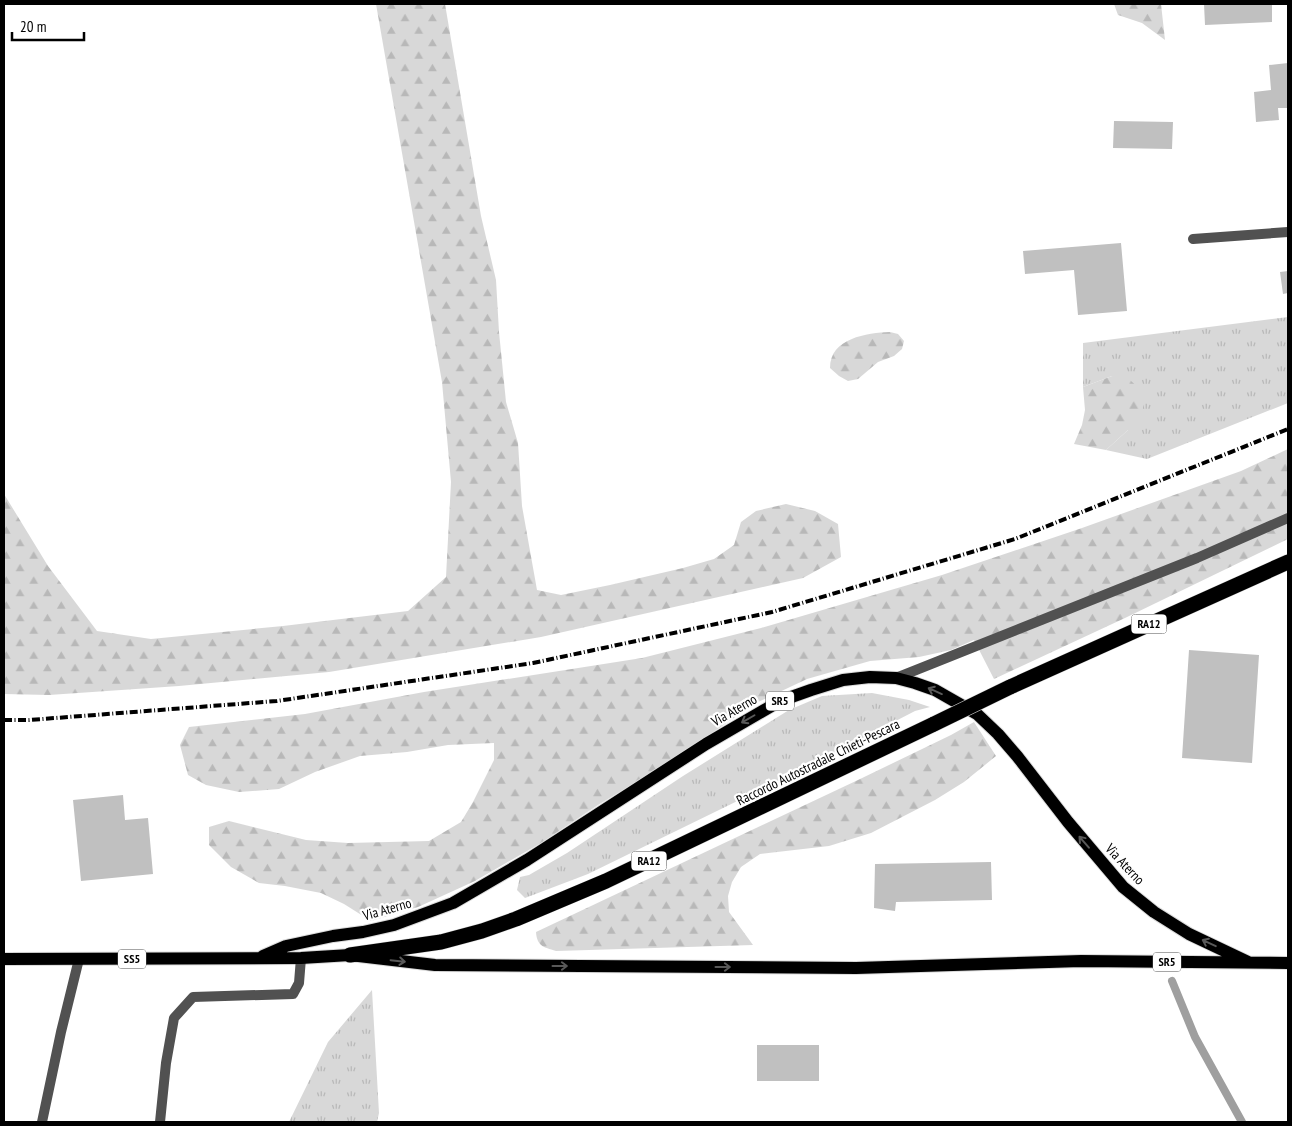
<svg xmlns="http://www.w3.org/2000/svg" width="1292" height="1126" font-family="'PT Sans Narrow',sans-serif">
	<defs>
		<pattern id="grass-tufts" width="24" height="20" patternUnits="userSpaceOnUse" patternTransform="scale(1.25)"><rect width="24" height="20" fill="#d8d8d8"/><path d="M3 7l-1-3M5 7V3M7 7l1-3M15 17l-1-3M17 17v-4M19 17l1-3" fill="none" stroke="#b8b8b8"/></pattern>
		<pattern id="forest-firs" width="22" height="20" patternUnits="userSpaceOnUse" patternTransform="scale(1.25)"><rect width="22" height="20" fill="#d8d8d8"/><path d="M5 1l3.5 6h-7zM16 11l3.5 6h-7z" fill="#b8b8b8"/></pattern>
	</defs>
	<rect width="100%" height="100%" fill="#fff"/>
	<!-- grass -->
	<path fill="url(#grass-tufts)" d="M1288,317V403L1147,459L1106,450L1128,430L1112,376L1083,387V343Z
		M872,693L909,700L930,707L915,711L799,771L588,874L525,898L517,890L520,877L529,875L567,853L683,776L789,710L822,696Z
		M372,990L379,1113L377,1122H289L328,1042Z"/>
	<!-- forest -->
	<path fill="url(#forest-firs)" d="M376,4H445L481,216L496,280L499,332L506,402L518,443L522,506L537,590L561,595L610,585L683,568L714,559L734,545L741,522L756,511L786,504L815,511L838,524L841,557L803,578L541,637L329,672L179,686L49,695L4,694V494L48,566L97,631L151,639L283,626L408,611L446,577L451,482L442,382Z
		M1114,4H1161L1165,40L1142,23L1118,15Z
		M890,332L898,334L904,341L902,349L894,356L878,362L858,379L848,381L839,376L830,368C830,338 867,333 890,332Z
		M1112,376L1130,380L1143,392V412L1128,430L1106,450L1074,444L1082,425L1085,410L1083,387Z
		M1288,449V539L1125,618L994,679L974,640L951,650L919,657L870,661L807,679L756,703L669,762L598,805L541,843L475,881L418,907L371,921L344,904L321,893L285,886L259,883L231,867L209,845V827L229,821L306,840L348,843L429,841L461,822L473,802L494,760V743L448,745L407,752L360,756L315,772L279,789L239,792L206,785L188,775L180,745L189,727L305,714L424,692L642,658L761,628L942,575L1082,528L1241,471Z
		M974,722L996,756L964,782L935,800L871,833L829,846L760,854L741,867L732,882L728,896L729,912L753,945L556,951C543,947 537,946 536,932L858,780L951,735Z"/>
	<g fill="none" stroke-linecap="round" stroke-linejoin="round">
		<!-- stream -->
		<path stroke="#9f9f9f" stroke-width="8" d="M1172,981L1195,1037L1242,1122"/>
	</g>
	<!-- building -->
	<path fill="#c0c0c0" d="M1204,4H1272V22L1205,25Z
		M1288,63V108H1278L1279,120L1256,122L1254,92L1271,90L1269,65Z
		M1114,121L1173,122L1172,149L1113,148Z
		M1121,243L1127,311L1078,315L1074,270L1025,274L1023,251Z
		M1288,271V293L1283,294L1280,272Z
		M1189,650L1259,655L1252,763L1182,758Z
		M123,795L125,820L148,818L153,874L81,881L73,800Z
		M991,862L992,900L896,902L895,911L874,908L875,864Z
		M757,1045H819V1081H757Z"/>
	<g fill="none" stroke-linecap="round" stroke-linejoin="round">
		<defs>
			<path id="primary" d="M263,956L286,946L333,936L363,932L394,925L453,903L527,860L706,744L780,701L811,690L843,680L870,677L896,678L915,683L935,690L977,714L998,734L1017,756L1068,822L1123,887L1154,912L1189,934L1248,962
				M4,959L301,958L350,955L435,965L856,968L1081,961L1288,963"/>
			<path id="highway" d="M1010,687L1288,562
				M350,955L441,942L482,931L516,919L606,881L934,724"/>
		</defs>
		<!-- primary casing -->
		<use href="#primary" stroke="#dbdbdb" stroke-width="14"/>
		<!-- highway casing -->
		<use href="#highway" stroke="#dbdbdb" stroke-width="16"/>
		<!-- lane -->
		<path stroke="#515151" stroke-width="10" d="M1193,239L1288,232
			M896,678L1197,558L1288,518
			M42,1122L61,1032L79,959
			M160,1122L166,1063L174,1018L193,997L293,994L299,983L301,958"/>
		<!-- primary -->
		<use href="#primary" stroke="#000" stroke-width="12"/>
		<!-- highway -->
		<use href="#highway" stroke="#000" stroke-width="15"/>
		<!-- rail -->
		<path stroke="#000" stroke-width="4" stroke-dasharray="8 2.5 1 2.5" stroke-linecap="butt" d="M4,720H29L277,701L533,663L772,612L1015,539L1288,429"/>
		<defs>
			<path id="highway-bridge" d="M934,724L1010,687"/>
		</defs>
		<!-- highway-bridge casing -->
		<use href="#highway-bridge" stroke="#dbdbdb" stroke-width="16" stroke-linecap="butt"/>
		<!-- highway-bridge -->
		<use href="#highway-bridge" stroke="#000" stroke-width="15"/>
	</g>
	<!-- one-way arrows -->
	<defs><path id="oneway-shaft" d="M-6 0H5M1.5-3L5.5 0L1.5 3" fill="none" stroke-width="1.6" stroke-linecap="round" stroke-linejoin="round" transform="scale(1.25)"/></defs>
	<g stroke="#595959">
		<use href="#oneway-shaft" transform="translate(935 691) rotate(-156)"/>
		<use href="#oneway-shaft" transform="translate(748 719) rotate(150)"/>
		<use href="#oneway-shaft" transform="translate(1084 842) rotate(-131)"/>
		<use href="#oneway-shaft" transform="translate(1209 943) rotate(-155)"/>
		<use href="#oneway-shaft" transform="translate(398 961) rotate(6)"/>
		<use href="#oneway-shaft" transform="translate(560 966)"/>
		<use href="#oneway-shaft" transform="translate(723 967)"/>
	</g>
	<g text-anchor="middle" stroke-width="4.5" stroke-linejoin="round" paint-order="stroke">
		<!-- shield labels -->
		<g fill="#fff" stroke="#4c4c4c" stroke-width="1">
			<rect x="1131.5" y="614.5" width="35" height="19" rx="4"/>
			<rect x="766" y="691.5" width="28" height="19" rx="4"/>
			<rect x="631.5" y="851.5" width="35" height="19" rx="4"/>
			<rect x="118" y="949.5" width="28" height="19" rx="4"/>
			<rect x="1153" y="952.5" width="28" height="19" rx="4"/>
		</g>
		<g font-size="12" font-weight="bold" fill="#000">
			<text x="1149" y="628">RA12</text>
			<text x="780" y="705">SR5</text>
			<text x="649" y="865">RA12</text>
			<text x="132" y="963">SS5</text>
			<text x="1167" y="966">SR5</text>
		</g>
		<!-- street labels -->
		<g font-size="14" fill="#000" stroke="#fff">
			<text transform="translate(734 710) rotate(-30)" y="5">Via Aterno</text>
			<text transform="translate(818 762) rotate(-26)" y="5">Raccordo Autostradale Chieti-Pescara</text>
			<text transform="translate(1125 864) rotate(47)" y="5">Via Aterno</text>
			<text transform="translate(387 909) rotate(-16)" y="5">Via Aterno</text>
		</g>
	</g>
	<!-- border -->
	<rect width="1292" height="1126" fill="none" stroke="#000000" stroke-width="10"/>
	<!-- scale -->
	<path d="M12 32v8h72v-8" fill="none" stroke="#000000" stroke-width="2.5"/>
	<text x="20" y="32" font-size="15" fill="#000000" stroke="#ffffff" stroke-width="4" paint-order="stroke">20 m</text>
</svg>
